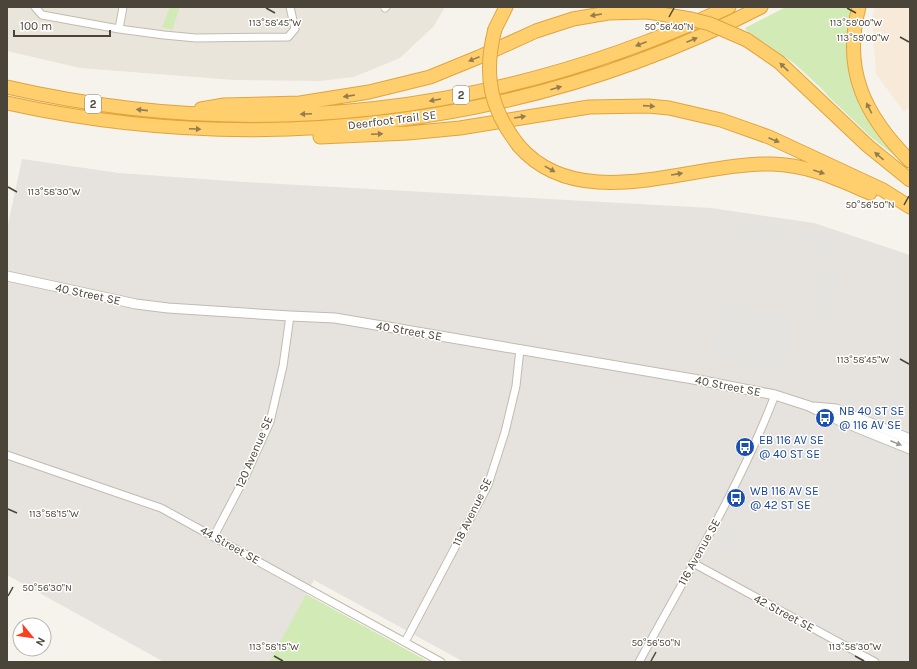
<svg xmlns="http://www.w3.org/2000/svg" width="917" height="669" font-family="Karla,sans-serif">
	<rect width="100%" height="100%" fill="#f6f3ec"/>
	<!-- residential -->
	<path fill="#eae5da" d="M7,7H445L434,26L400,58L354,77L320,81L234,80L80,68L7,51Z"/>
	<!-- commercial -->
	<path fill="#f7ead8" d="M876,7H910V106L904,112L876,74L872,17Z"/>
	<!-- industrial -->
	<path fill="#e6e2dd" d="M22,159L119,173L245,182L711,208L814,223L910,255V662H464L314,580L269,662H164L7,575V229Z"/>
	<!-- green -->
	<path fill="#d2eab5" d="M170,7H180L172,30L162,27Z
		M786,7H855L853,74L905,164L872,138L829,97L822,89L795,64L746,30L745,28Z
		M306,594L429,662H269Z"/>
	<!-- parking -->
	<path fill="#e5e3e0" d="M734,220L782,227L779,244L751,240V237L732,234Z
		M795,228L840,237L839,242L845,244L842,259L817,255V250L812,249L814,241L794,237Z
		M826,266L828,280L834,267L845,272L821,325L814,322L816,318L812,317L815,311L810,308L819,287L821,267Z
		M720,303L794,316L790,333L796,336L779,370L774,367L773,370L710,358Z
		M233,433L249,439L243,455L227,450Z
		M905,466L910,469V488L884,475L888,467L903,472Z
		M745,500L756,506L729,555L717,549Z"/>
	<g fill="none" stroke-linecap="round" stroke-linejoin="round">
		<defs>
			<path id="minor" d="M35,7L42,15L119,29L164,35L196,38L288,37L295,29L290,7
				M385,8L386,7
				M119,29L123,7
				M7,455L161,508L441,662
				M214,536L245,477L270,422L283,366L290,316
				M693,563L875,662
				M405,642L488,485L505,432L516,386L520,349
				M639,662C686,575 739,489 775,395"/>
			<path id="tertiary" d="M7,276L136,304L168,308L290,316L335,318L693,379L775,395L809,406L831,417L910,449
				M814,407L836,409L910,439"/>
			<path id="motorway" d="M859,7C842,70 865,116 910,161
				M495,29L506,7
				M747,40L779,62L868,146L910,180
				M7,87C254,144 500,114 729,7
				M7,103C260,159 531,126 761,7
				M201,109L224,105L300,103L369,92L430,77L479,57L536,31L573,19L608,13L648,12
				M320,137L408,133L460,128L589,107L648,106L669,108L721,120L769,137L883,190L910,207
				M519,146C581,217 692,162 772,164C809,165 837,179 870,193"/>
		</defs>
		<!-- minor casing -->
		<use href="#minor" stroke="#c2bbae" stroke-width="9"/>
		<!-- tertiary casing -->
		<use href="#tertiary" stroke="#c2bbae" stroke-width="11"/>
		<!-- motorway casing -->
		<use href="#motorway" stroke="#e0a43c" stroke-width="15"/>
		<!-- minor -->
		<use href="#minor" stroke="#fff" stroke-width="7"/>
		<!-- tertiary -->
		<use href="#tertiary" stroke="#fff" stroke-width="9"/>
		<!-- motorway -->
		<use href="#motorway" stroke="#ffcf6e" stroke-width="13"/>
		<defs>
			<path id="motorway-bridge" d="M648,12L691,19L710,24L747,40
				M495,29C483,75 490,109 519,146"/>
		</defs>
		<!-- motorway-bridge casing -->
		<use href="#motorway-bridge" stroke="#e0a43c" stroke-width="15" stroke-linecap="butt"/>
		<!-- motorway-bridge -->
		<use href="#motorway-bridge" stroke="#ffcf6e" stroke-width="13"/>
	</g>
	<!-- one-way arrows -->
	<defs><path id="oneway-solid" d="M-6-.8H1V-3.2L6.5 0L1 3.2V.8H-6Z"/></defs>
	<g fill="#937c4e">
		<use href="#oneway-solid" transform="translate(596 15) rotate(171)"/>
		<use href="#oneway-solid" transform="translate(692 40) rotate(-23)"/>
		<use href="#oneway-solid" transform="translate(641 44) rotate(159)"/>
		<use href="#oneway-solid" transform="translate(474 59) rotate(158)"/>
		<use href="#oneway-solid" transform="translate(784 67) rotate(-136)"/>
		<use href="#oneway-solid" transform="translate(556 88) rotate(-16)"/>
		<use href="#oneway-solid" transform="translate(349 96) rotate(171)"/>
		<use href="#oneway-solid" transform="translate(435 100) rotate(170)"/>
		<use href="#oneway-solid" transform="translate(649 106) rotate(4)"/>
		<use href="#oneway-solid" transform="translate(869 108) rotate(-117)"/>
		<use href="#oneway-solid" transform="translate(142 110) rotate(-174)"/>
		<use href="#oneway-solid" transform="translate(306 114) rotate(177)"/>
		<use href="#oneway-solid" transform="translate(520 117) rotate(-9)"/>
		<use href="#oneway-solid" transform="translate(195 129) rotate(3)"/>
		<use href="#oneway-solid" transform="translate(377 134) rotate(-2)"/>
		<use href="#oneway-solid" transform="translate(774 140) rotate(23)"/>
		<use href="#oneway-solid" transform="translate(879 156) rotate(-140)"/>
		<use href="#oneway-solid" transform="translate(550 169) rotate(29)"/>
		<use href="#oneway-solid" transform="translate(819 172) rotate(19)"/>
		<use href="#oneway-solid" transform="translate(677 174) rotate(-9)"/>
	</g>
	<use fill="#9c9892" href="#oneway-solid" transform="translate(896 443) rotate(22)"/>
	<!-- ticks -->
	<path fill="none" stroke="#4b4439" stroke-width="1.5" d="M266,8L275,13M847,8L856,13M669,17L674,8M900,37L909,42M8,187L17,192M904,205L909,196M900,359L909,364M8,509L17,513M8,596L13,587M274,656L283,661M855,656L864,661M651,661L656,652"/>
	<!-- icons -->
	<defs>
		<symbol id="bus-disc" viewBox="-11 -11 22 22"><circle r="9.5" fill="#1a4fb4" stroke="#fff"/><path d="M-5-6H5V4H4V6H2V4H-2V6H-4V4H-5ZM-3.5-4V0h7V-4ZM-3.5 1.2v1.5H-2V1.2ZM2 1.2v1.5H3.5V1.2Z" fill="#fff"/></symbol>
	</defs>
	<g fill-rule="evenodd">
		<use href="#bus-disc" x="814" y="407" width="22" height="22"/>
		<use href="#bus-disc" x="734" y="436" width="22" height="22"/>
		<use href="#bus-disc" x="725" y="487" width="22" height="22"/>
	</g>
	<g text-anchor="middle" stroke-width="3" stroke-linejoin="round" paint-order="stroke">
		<!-- shield labels -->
		<g fill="#fff" stroke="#817c74" stroke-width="1">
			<rect x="453" y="86" width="16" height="18" rx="3"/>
			<rect x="85" y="95" width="16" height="18" rx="3"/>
		</g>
		<g font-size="11" font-weight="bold" fill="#4b4439">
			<text x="461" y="99">2</text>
			<text x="93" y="108">2</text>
		</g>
		<!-- street labels -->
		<g font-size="12" fill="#4b4439" stroke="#fff">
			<text transform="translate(392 120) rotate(-7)" y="4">Deerfoot Trail SE</text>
			<text transform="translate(88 294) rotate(12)" y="4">40 Street SE</text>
			<text transform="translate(409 331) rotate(10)" y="4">40 Street SE</text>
			<text transform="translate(728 386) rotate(11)" y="4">40 Street SE</text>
			<text transform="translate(254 452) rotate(-67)" y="4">120 Avenue SE</text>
			<text transform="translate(472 512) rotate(-64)" y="4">118 Avenue SE</text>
			<text transform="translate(230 545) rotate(29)" y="4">44 Street SE</text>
			<text transform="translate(699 552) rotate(-61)" y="4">116 Avenue SE</text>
			<text transform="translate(784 613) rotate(28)" y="4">42 Street SE</text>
		</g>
		<!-- transit labels -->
		<g font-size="12" fill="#164399" stroke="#fff" text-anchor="start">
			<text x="839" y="415">NB 40 ST SE<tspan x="839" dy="14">@ 116 AV SE</tspan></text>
			<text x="759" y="444">EB 116 AV SE<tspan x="759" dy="14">@ 40 ST SE</tspan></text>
			<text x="750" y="495">WB 116 AV SE<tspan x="750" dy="14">@ 42 ST SE</tspan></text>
		</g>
	</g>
	<g font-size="10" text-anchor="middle" fill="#4b4439" stroke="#fff" stroke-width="3" stroke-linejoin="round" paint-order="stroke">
		<text x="856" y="26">113°59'00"W</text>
		<text x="275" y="26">113°58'45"W</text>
		<text x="669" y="30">50°56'40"N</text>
		<text x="863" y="41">113°59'00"W</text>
		<text x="54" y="195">113°58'30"W</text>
		<text x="870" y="208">50°56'50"N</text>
		<text x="863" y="363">113°58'45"W</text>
		<text x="54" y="517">113°58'15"W</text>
		<text x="47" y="591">50°56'30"N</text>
		<text x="656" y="646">50°56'50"N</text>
		<text x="274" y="650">113°58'15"W</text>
		<text x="855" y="650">113°58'30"W</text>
	</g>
	<!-- border -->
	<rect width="917" height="669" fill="none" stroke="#4b4439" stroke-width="16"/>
	<!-- north arrow -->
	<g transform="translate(32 637) rotate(119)"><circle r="19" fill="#ffffff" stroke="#b7b4b0"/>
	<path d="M0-3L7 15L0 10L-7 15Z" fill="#fc3f1d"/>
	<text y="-6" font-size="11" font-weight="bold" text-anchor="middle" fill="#4b4439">N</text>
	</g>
	<!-- scale -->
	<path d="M14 30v6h96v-6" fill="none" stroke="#4b4439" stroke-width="2"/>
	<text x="20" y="30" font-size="12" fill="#4b4439" stroke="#ffffff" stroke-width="3" paint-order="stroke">100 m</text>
</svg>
